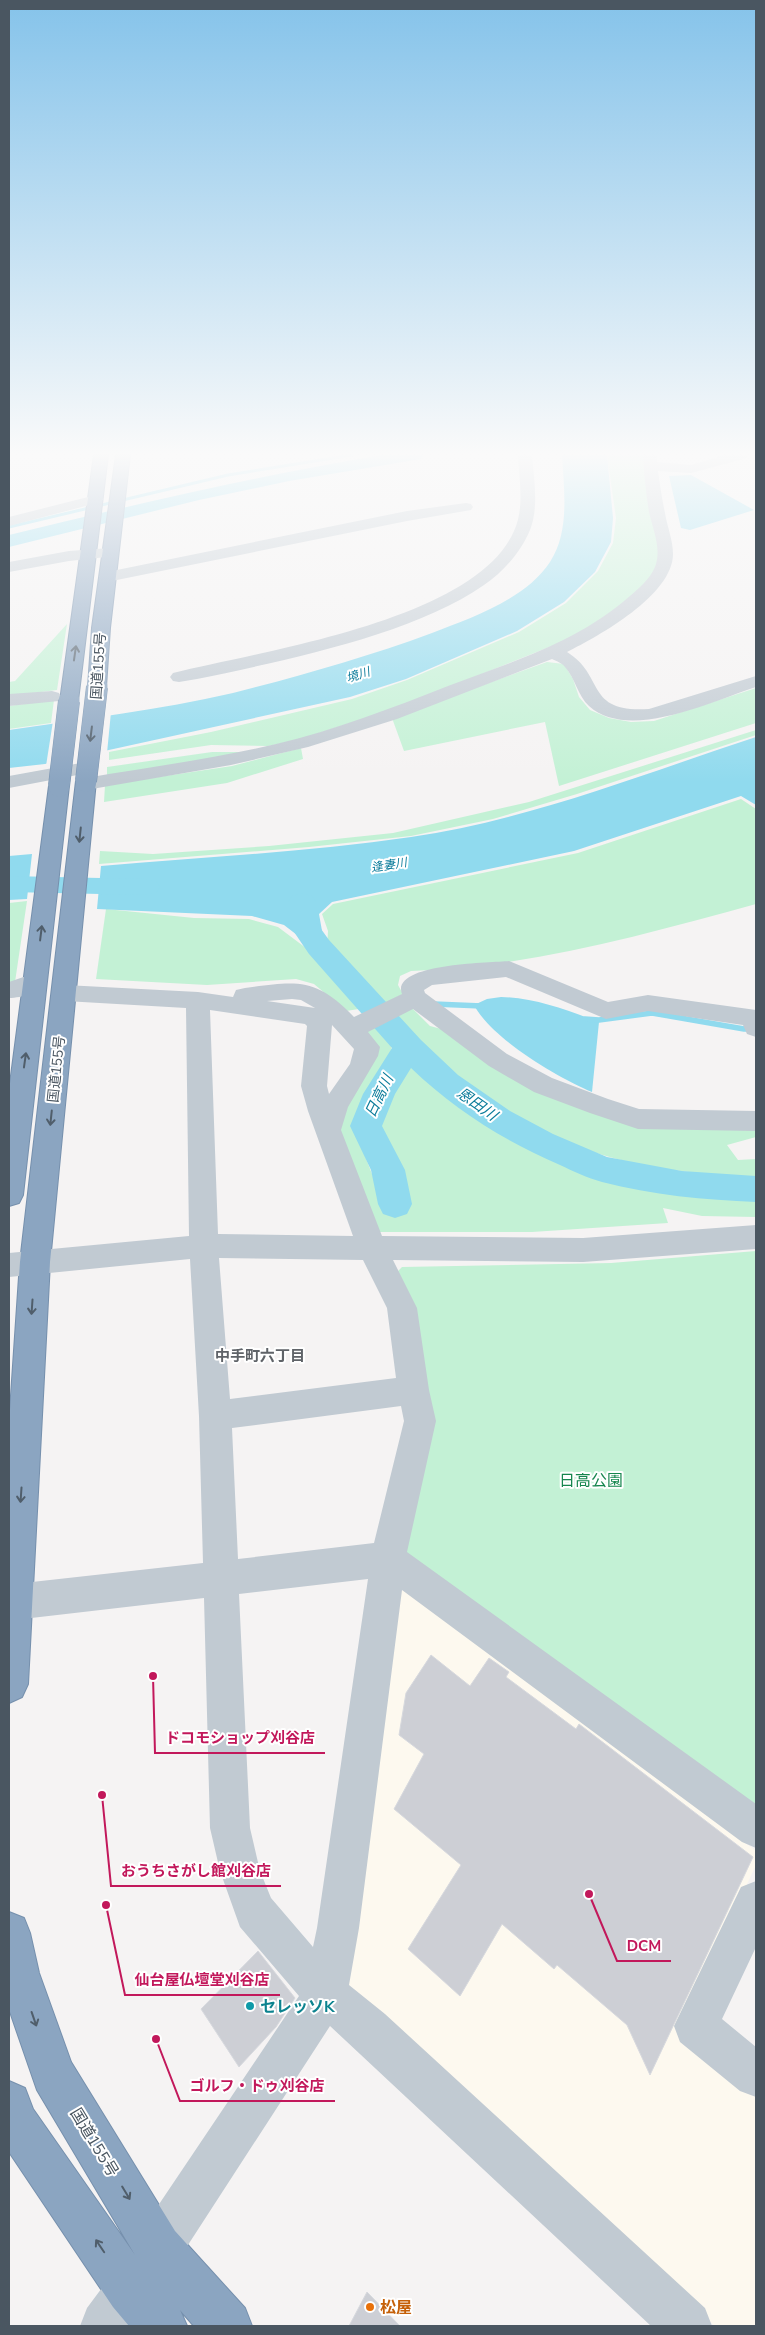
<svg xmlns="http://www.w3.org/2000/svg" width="765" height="2335" font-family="'Nunito Sans','Noto Sans JP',sans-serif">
	<rect width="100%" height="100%" fill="#f5f3f3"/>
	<!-- commercial -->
	<path fill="#fdf9ef" d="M404,1590L756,1851V1865L679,2029L756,2094V2326H715L347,1985L393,1593Z"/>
	<!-- green -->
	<path fill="#c3f1d5" d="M607,455H643L658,541L659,560L651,578L630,600L577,636L394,709L297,740L268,746L211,745L109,760V752L211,732L352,699L407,680L519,632L566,603L598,571L613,543L616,518Z
		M67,624L57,690L9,696V682L15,681Z
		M547,662L564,664L573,679L579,697L590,710L609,718L631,722L654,721L756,688V723L559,786L545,722L404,751L392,718Z
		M54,700L51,723L9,729V706Z
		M756,730V735L577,794L493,819L411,836L309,847L99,864L100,851L153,854L269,846L393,833L529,802Z
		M301,748L303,759L227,783L104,802L105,785L232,766Z
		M212,752H249L107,777V767Z
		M741,799L756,809V904C643,935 529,967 411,971L400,976L398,985L403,994L381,1005L327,948L328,931L322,914L333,904L578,853Z
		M27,901L15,982H9V903Z
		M106,909L194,918L249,919L278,927L318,957L365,1008L346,1011L314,984L296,979L207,985L96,979Z
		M411,1007L430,1026L453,1032L639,1122L715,1125L756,1124V1137L727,1145L738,1160L756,1159V1177C647,1173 553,1154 466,1083C441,1062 418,1038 395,1015Z
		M373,1025L391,1042L392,1055L364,1099L357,1114L356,1123V1133L388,1215L405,1210L374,1129L378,1104L408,1059C422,1072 435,1086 449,1098C469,1115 493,1129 516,1141C591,1181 671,1198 756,1201V1217L702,1216L663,1208L668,1223L532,1232H376L335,1133L359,1031Z
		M756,1251V1807L405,1552L433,1426L392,1277L402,1267L611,1263Z"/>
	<!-- water -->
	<path fill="#90daee" d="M562,455H607L613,518L611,542L595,572L564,602L517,631L406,679L350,697L45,764L9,768V730C83,719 159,710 233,693C300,676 367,657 432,633C471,618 526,599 550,562C570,531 564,491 562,455Z
		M691,475L754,510L690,530L681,528L669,476Z
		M756,737V805L741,796L574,851L332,902L319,914L324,942L310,945L284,925L252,916L97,909L101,866C204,857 309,852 411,837C529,820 643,774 756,737Z
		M32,854L27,899L9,900V856Z
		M501,997C536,998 566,1010 599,1022L592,1092C557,1077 492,1039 474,1005L487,999Z"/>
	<!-- pier -->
	<path fill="#f5f3f3" d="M111,712L107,753L46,766L53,721Z"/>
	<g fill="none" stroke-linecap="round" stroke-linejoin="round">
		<!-- stream-far1 -->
		<path stroke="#90daee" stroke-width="3" d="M9,527L228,475L352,455"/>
		<!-- stream -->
		<path stroke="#90daee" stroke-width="5.5" d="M434,1004L482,1006
			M585,1019L599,1020L652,1013L744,1029H756"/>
		<!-- river -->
		<path fill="#90daee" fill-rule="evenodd" d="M382,455H423L421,459L289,481L199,500L9,547V535C133,505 256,476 382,455Z
			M9,876L146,879L156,881L160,887L156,893L146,895L9,892Z
			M302,893L312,896L316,902V922L329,940L421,1040L458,1075L510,1111L553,1134L607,1157L682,1171L756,1176V1202C705,1200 652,1195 602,1182C587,1178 573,1171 560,1165C504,1141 455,1110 411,1068L395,1094L382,1126L405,1170L412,1204L407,1214L395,1218L383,1214L378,1204L371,1170L350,1126L363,1094L392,1048L309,954L292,929L288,923V902L292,896Z"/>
	</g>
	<!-- building -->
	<path fill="#cdcfd5" stroke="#d7d9de" d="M431,1655L470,1686L489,1658L509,1672L506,1677L576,1729L579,1724L753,1857L650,2075L627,2025L557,1965L554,1969L502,1924L460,1996L408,1949L461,1865L394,1809L424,1754L399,1735L406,1693Z
		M258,1951L295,1998L276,2027L239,2067L201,2009Z
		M367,2292L400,2326H349Z"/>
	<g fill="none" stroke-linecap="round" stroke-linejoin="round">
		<defs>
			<path id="highway" d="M94,455H108L78,701L76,705H62L60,701Z
				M116,455H130L110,628L106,687L103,691H91L88,687L92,628Z
				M86,775L93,777L96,781L50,1262L28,1684L22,1697L9,1703V1425L20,1262L76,781L79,777Z
				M59,780L66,782L69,786L23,1195L19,1203L9,1206V1091L49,786L52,782Z
				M9,1912L24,1918L30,1933L39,1973L71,2062L175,2231L245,2308L252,2326H194L180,2310L187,2326H129L113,2307L9,2152V2081L25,2088L33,2109L135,2255L37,2090L9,2009Z"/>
		</defs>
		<!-- highway casing -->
		<use href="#highway" stroke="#7690ad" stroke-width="2"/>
		<!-- minor -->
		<path fill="#c1cad2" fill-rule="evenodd" d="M518,455H532C534,480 539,507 530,530C521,552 503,572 484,585C413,635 282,661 197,679L179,682L173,681L170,677L173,673C260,651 475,621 514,531C525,507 519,480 518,455Z
			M643,455H657V462L691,465L725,455H749L747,458L691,473L658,471C660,485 662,499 665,513C667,526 673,540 673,554C673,595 599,636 567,652C606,676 584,713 649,709L756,676V687C712,701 629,742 589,706C578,696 575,678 565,667C562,663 556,661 552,659L397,719L308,747L231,765L86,790L79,788L76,784L79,780L86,778C149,767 213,759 276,744C335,730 392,708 448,686C512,662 578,642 630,596C639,588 650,579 655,567C662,549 653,530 649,512C646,493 644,474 643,455Z
			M96,495L103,499L101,502L9,526V517Z
			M466,503L471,504L473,507L471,510L407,521L107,582L101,580L99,577L101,574L107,572L407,511Z
			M110,548L116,550L118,553L116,556L69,561L9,572V562L69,551Z
			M52,691L59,693L61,697L59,701L9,706V694Z
			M86,762L93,764L96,768L93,772L9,788V776Z
			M509,961L608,1002L648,995L756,1010V1037L747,1034L743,1025L648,1011L606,1019L506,977L432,985L424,990L425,993L507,1054L552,1078L608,1099L639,1109L756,1111V1131L638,1129L590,1113L534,1092L489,1066L413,1009L368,1032L380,1047L378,1056L348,1107L341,1130L382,1236L583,1238L756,1225V1249L583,1262L393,1260L417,1308L429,1390L436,1421L407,1552L756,1804V1848L742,1842L402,1590L359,1928L349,1985L385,2014L705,2308L712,2326H651L330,2026L175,2265L158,2272L141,2265L134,2248L141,2231L299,1996L240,1927L220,1871L210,1828L204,1598L14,1620L9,1618V1586L14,1584L203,1563L199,1416L190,1259L9,1277V1253L189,1236L186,1008L65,1001L56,999L53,993L56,987L65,985L198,992L233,997L236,990L245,988C297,981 316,977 354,1017L402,994C390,963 490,963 509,961ZM292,999L301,1000L315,1008L267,1001ZM210,1010L305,1024L307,1026L301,1086L308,1111L353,1236L218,1234ZM332,1025L354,1049L350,1064L329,1094L327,1086ZM219,1258L363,1260L387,1308L396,1378L230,1399ZM401,1406L404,1421L374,1543L238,1559L232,1428ZM368,1579L317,1928L313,1947L271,1898L260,1871L250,1828L239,1594Z
			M35,973L43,975L47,981C40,992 22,998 9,998V982Z
			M756,1881V1947L722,2019L756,2047V2097L740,2091L680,2042L674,2026L741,1887Z
			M130,2266L147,2273L154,2290L147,2307L134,2326H80L87,2308L113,2273Z"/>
		<!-- highway -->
		<use href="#highway" fill="#8ba5c1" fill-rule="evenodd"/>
		<defs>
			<path id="highway-bridge" d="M86,781L97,687
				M59,786L69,701"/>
		</defs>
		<!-- highway-bridge casing -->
		<use href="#highway-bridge" stroke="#7690ad" stroke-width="22" stroke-linecap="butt"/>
		<!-- highway-bridge -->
		<use href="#highway-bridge" stroke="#8ba5c1" stroke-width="21"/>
	</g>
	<!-- one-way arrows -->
	<defs><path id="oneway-shaft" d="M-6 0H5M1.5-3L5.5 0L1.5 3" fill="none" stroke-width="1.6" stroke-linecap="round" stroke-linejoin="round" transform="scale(1.25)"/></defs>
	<g stroke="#505e6b">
		<use href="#oneway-shaft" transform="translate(75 653) rotate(-82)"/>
		<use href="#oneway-shaft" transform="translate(91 734) rotate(97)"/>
		<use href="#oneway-shaft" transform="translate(80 835) rotate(96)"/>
		<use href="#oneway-shaft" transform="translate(41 933) rotate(-83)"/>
		<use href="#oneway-shaft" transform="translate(25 1060) rotate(-82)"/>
		<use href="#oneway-shaft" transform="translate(51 1118) rotate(96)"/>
		<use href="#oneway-shaft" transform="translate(32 1307) rotate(94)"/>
		<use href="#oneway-shaft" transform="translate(21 1495) rotate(94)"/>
		<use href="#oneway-shaft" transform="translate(34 2019) rotate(71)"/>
		<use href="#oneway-shaft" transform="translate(126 2193) rotate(59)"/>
		<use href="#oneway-shaft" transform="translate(100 2246) rotate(-124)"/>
	</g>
	<!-- sky -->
	<linearGradient id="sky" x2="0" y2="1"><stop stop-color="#85c3ea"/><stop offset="0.58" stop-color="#fafafa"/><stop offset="1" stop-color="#fafafa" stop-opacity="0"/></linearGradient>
	<rect width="765" height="782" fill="url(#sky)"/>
	<!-- markers -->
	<circle fill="#0f9aa8" stroke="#fff" stroke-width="2" cx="250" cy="2006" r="5"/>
	<circle fill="#e8710a" stroke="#fff" stroke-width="2" cx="370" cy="2307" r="5"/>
	<g text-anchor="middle" stroke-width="4" stroke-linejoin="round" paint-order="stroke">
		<!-- far-water labels -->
		<g font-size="12" font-style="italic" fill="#0c7c9b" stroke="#fff">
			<text transform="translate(358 675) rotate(-18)" y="4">境川</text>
			<text transform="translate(389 865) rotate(-9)" y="4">逢妻川</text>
		</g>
		<!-- street labels -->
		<g font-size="14" fill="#4a5661" stroke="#fff">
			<text transform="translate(98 666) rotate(-86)" y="5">国道155号</text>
			<text transform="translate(56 1069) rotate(-84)" y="5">国道155号</text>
		</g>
		<!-- water labels -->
		<g font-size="15" font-style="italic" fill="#0c7c9b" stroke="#fff">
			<text transform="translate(379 1096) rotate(-64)" y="5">日高川</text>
			<text transform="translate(477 1104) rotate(35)" y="5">恩田川</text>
		</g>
		<!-- neighbourhood labels -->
		<g font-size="15" font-weight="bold" fill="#5f6368" stroke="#fff">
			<text x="260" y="1361">中手町六丁目</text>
		</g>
		<!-- near-park labels -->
		<g font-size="16" fill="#17864f" stroke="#fff">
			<text x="591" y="1486">日高公園</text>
		</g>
		<!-- near-culture labels -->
		<g font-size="16" font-weight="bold" fill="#0d838f" stroke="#fff" text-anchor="start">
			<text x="260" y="2012">セレッソK</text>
		</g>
		<!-- near-street labels -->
		<g font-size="16" fill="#4a5661" stroke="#fff">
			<text transform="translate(95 2142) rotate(59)" y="6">国道155号</text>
		</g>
		<!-- near-food labels -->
		<g font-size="16" font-weight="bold" fill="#c56008" stroke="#fff" text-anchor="start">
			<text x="380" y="2313">松屋</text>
		</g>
	</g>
	<!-- callouts -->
	<path fill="none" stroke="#c2185b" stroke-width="2" d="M153 1676L155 1753H325M102 1795L111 1886H281M589 1894L617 1961H671M106 1905L125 1995H280M156 2039L180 2101H335"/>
	<g fill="#c2185b" stroke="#fff" stroke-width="2">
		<circle cx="153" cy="1676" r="5"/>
		<circle cx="102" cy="1795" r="5"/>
		<circle cx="589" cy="1894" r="5"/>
		<circle cx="106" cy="1905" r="5"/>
		<circle cx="156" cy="2039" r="5"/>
	</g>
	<g font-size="15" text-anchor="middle" font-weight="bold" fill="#c2185b" stroke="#fff" stroke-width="4" stroke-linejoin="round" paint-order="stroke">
		<text x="240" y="1743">ドコモショップ刈谷店</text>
		<text x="196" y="1876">おうちさがし館刈谷店</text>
		<text x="644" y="1951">DCM</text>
		<text x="202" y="1985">仙台屋仏壇堂刈谷店</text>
		<text x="257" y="2091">ゴルフ・ドゥ刈谷店</text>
	</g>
	<!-- border -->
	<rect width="765" height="2335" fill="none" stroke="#4a5661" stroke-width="20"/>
</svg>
